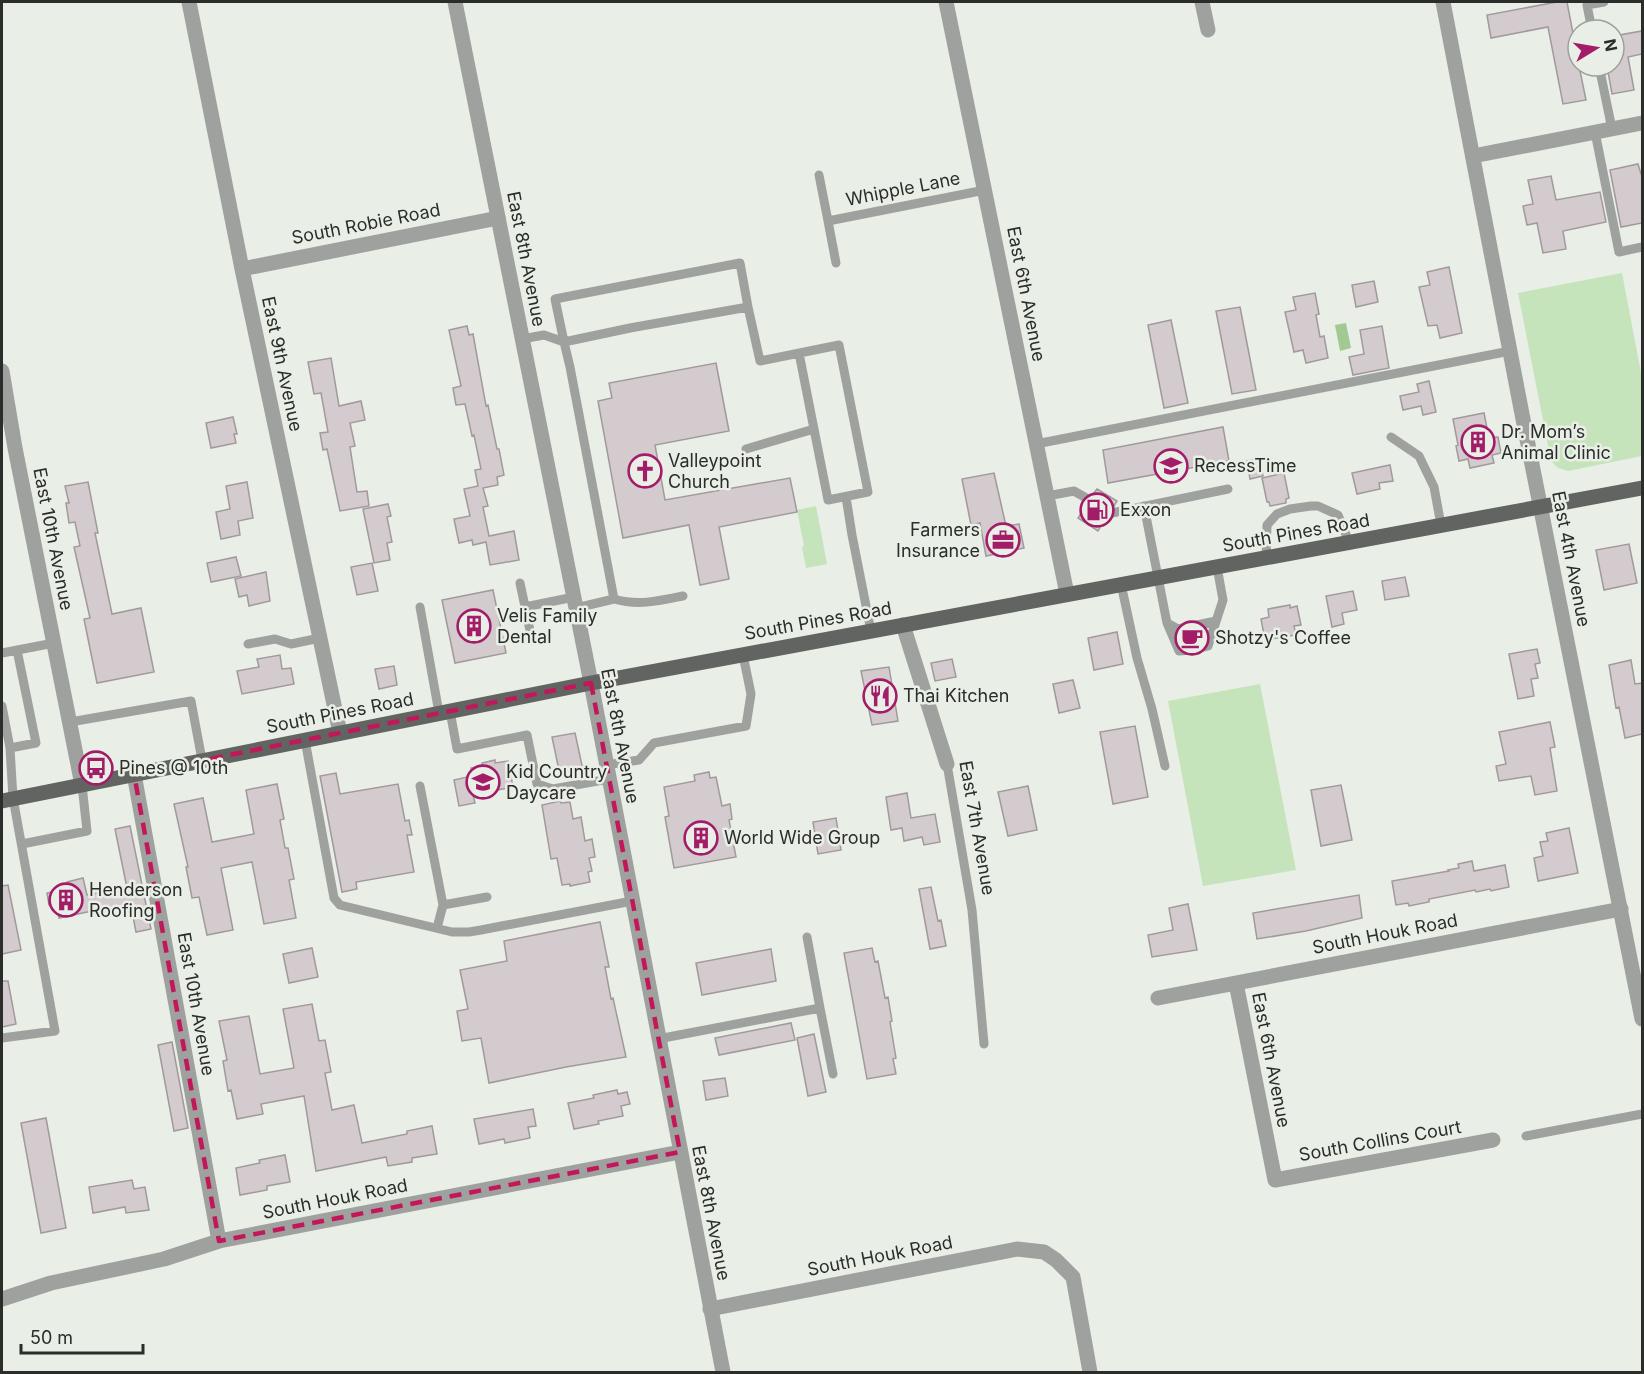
<svg xmlns="http://www.w3.org/2000/svg" width="1644" height="1374" font-family="Inter,sans-serif">
	<rect width="100%" height="100%" fill="#e9eee7"/>
	<!-- green -->
	<path fill="#c6e4bc" d="M1622,273L1642,378V456L1568,471L1558,468L1551,461L1518,293Z
		M816,506L827,564L806,568L802,547L804,546L797,510Z
		M1260,684L1296,870L1203,886L1168,701Z"/>
	<!-- water -->
	<path fill="#a0ca91" d="M1346,323L1351,348L1340,351L1335,325Z"/>
	<!-- building -->
	<path fill="#d4cbce" stroke="#a1999c" stroke-width="1.5" d="M1557,2H1567L1578,59V66H1579L1586,100L1563,104L1548,27L1491,38L1487,15Z
		M1642,31V54L1628,57L1634,90L1612,94L1607,66H1614V36Z
		M1638,164L1641,174H1642V223L1621,227L1610,170Z
		M1551,176L1556,200L1600,192L1606,222L1563,231L1566,249L1543,253L1537,223L1527,225L1523,206L1533,204L1528,180Z
		M1449,267L1462,333L1440,338L1437,325L1428,326L1419,287L1430,285L1427,272Z
		M1374,281L1378,302L1356,307L1352,285Z
		M1315,293L1319,314L1316,315L1320,337L1324,336L1328,358L1306,363L1303,350L1294,352L1285,312L1296,310L1293,297Z
		M1240,307L1256,390L1232,394L1216,311Z
		M1171,320L1188,403L1164,408L1148,325Z
		M467,326L469,335L473,334L486,406L488,405L497,449H499L504,475L497,477L498,485L483,488L488,506L483,507L489,536L514,531L519,560L490,565L486,542L473,545L472,540L459,543L454,519L470,516L464,489L478,486L475,470L481,469L474,435L472,436L465,404L456,405L453,388L461,386L449,330Z
		M1382,326L1389,368L1353,375L1349,357L1364,354L1360,330Z
		M331,358L339,406L361,401L365,420L350,423L355,446L350,447L357,492L367,491L369,506L340,511L327,449L323,450L320,433L328,432L321,393L314,394L308,362Z
		M716,363L729,431L655,445L665,500L790,478L797,512L719,527L729,579L700,585L689,525L623,538L598,401L612,398L609,383Z
		M1429,381L1436,412L1423,415L1421,406L1403,410L1400,396L1419,392L1417,384Z
		M1484,413L1489,438L1498,437L1501,453L1492,455L1494,463L1470,468L1468,459L1459,461L1456,446L1458,445L1453,419Z
		M233,417L237,434H234L236,443L211,448L206,423Z
		M1223,427L1229,461L1108,483L1103,450Z
		M1260,459L1263,476L1250,479L1247,461Z
		M1390,465L1393,481L1379,483L1380,489L1357,494L1352,473Z
		M994,473L1006,526L1019,524L1024,548L986,556L980,523L971,525L962,479Z
		M1284,473L1289,498L1286,499V503L1270,506L1269,502H1267L1262,478Z
		M88,482L98,533H95L112,614L141,608L154,672L97,683L84,619L90,618L74,547L80,546L75,522L69,523L66,503H69L65,486Z
		M247,482L253,518L238,521L240,535L221,539L216,512L230,509L226,486Z
		M1097,489L1117,501L1114,506L1093,494Z
		M388,504L391,516L387,517L392,542L387,543L390,560L374,563L363,509Z
		M1086,506L1106,517L1098,531L1078,518Z
		M1629,544L1637,583L1604,590L1596,550Z
		M236,557L241,576L211,582L207,563Z
		M372,563L378,591L357,595L351,567Z
		M266,572L270,601L249,606L247,595L239,597L235,579Z
		M1405,577L1409,596L1385,600L1382,581Z
		M493,590L506,653L455,663L442,600Z
		M1353,591L1357,610L1342,613L1344,624L1332,627L1326,596Z
		M1290,605V608L1297,606L1301,625L1294,626L1296,635L1265,640L1261,619L1269,617L1268,609Z
		M1117,632L1123,664L1094,670L1088,638Z
		M1537,649L1540,663L1535,664L1538,678L1531,679L1534,696L1518,699L1509,654Z
		M280,655L282,669L291,668L294,684L242,694L237,671L259,667L257,659Z
		M952,659L956,677L935,681L931,663Z
		M1631,660L1635,684L1642,683V734L1625,738L1619,707L1616,708L1609,665Z
		M394,666L397,685L379,689L375,669Z
		M889,667L898,721L872,725L861,671Z
		M1073,680L1080,708L1059,713L1053,684Z
		M1550,722L1555,747L1550,748L1557,791L1535,795L1531,776L1499,781L1496,766L1506,764L1499,732Z
		M1135,726L1148,797L1113,804L1100,732Z
		M575,733L583,770L560,775L552,737Z
		M495,760V763L508,761L513,787L473,795L475,803L459,806L454,780L472,776L471,768L482,766V763Z
		M709,772L710,778L716,777L722,806L730,804L732,819L729,820L736,857L674,868L665,817L669,816L664,787L695,781L694,775Z
		M336,773L340,794L398,784L405,821L409,820L412,835H407L414,872L356,882L357,889L342,892L320,776Z
		M277,784L284,819L280,820L285,848H288L294,879L289,880L296,918L264,924L252,862L221,868L233,930L207,935L199,897L192,898L186,867H188L174,804L203,798L212,842L254,834L246,790Z
		M1341,785L1352,840L1321,846L1311,790Z
		M1028,786L1037,830L1008,836L998,792Z
		M907,793L911,818L935,814L940,842L924,845L922,837L904,841L902,828L891,830L886,797Z
		M560,801L561,803L570,802L573,819L581,817L585,841L592,839L595,857L589,858L592,871L588,872L590,882L570,886V884L562,885L557,858L551,859L542,805Z
		M836,818L841,850L818,854L813,822Z
		M130,826L151,929L136,932L131,906L92,913V911L59,918L56,904L49,905L47,893L69,888L67,882L83,878L87,895L127,888L115,829Z
		M1569,828L1578,873L1538,881L1534,858L1543,856L1540,842L1548,841L1546,833Z
		M1472,861L1474,871L1505,865L1509,887L1491,891L1490,889L1476,892L1475,890L1429,899V902L1409,906L1408,903L1396,905L1392,881L1449,871L1448,870L1459,868L1458,864Z
		M8,885L21,950L2,954V886Z
		M931,887L938,921L941,920L946,946L930,949L919,889Z
		M1359,895L1362,918L1306,931L1257,939L1253,913Z
		M1188,904L1197,950L1152,957L1148,935L1173,930L1169,908Z
		M600,922L609,967H605L611,999L613,998L626,1057L566,1067L489,1083L481,1038L462,1041L457,1011L468,1009L460,970L507,961L504,941Z
		M312,948L318,977L289,983L283,954Z
		M872,948L875,962L878,961L885,998L888,997L892,1021L890,1022L896,1058L893,1059L896,1074L867,1079L844,953Z
		M771,949L776,981L702,995L696,963Z
		M2,981H8L16,1024L2,1027Z
		M312,1004L319,1041L325,1040L331,1072L325,1073L332,1110L354,1105L362,1143L407,1134V1131L432,1126L437,1154L412,1158V1162L388,1166L386,1157L316,1171L304,1096L261,1104L263,1114L237,1119L231,1090L228,1091L223,1061L227,1060L219,1021L249,1016L260,1074L294,1068L283,1009Z
		M791,1023L795,1040L719,1055L715,1038Z
		M814,1034L826,1092L808,1096L797,1038Z
		M172,1042L188,1128L174,1131L158,1045Z
		M725,1078L728,1096L706,1100L703,1081Z
		M617,1090L618,1094L627,1092L630,1104L621,1106L623,1116L598,1121L599,1124L574,1129L568,1103L594,1098L593,1095Z
		M533,1109L536,1126L528,1127L530,1138L505,1143L504,1139L479,1144L474,1119Z
		M46,1118L66,1228L41,1233L21,1123Z
		M285,1155L290,1182L267,1186V1190L240,1195L236,1168L260,1163L259,1160Z
		M132,1180L134,1189L145,1187L149,1210L126,1213L125,1207L93,1213L89,1187Z"/>
	<g fill="none" stroke-linecap="round" stroke-linejoin="round">
		<!-- service -->
		<path stroke="#9fa19f" stroke-width="9" d="M1592,30L1587,5L1604,2
			M1599,66L1612,129
			M1595,132L1619,252L1642,247
			M819,175L828,221L985,190
			M828,221L836,263
			M748,307L740,263L555,299L564,342L630,328L748,307L760,361L839,345L868,492L828,500L799,353
			M522,339L544,335L564,342L570,367L614,599L576,608
			M1391,437L1419,456L1434,487L1441,525
			M1036,444L1510,351
			M746,449L814,429
			M1047,496L1074,491L1112,513L1228,489
			M846,497L852,535L871,631
			M1144,506L1167,623L1179,651L1193,650L1208,646L1223,600L1217,567
			M1266,558L1267,525L1277,514L1290,509L1311,506H1318L1338,515L1349,542
			M520,583L532,640
			M1121,584L1137,658L1152,709L1165,766
			M614,599C638,606 659,601 683,596
			M420,607L439,713
			M525,607L574,597
			M1167,623L1178,629L1216,621
			M248,644L275,639L291,644L320,638
			M2,653L54,643
			M2,706L10,748L36,743L17,650
			M450,711L457,749L527,735L537,784L553,789L609,779
			M70,722L191,701L202,760
			M305,740L334,898L340,905L452,932H469L481,930L632,901
			M947,764L972,910L984,1044
			M606,765L639,760L654,743L746,726L751,694L743,655
			M420,786L443,905L437,928
			M22,844L87,831L82,785
			M443,905L487,897
			M820,1008L833,1074
			M2,1038L55,1031L13,798L10,748
			M658,1039L820,1008L807,937
			M1526,1136L1642,1114"/>
		<!-- minor -->
		<path stroke="#9fa19f" stroke-width="15" d="M189,2L242,269L340,733
			M946,2L1067,594
			M1202,2L1208,30
			M1473,156L1642,123
			M242,269L498,218
			M2,371L15,448L82,785
			M903,625L947,764
			M134,774L219,1241
			M1236,983L1275,1180L1493,1140
			M1158,998L1621,909
			M2,1299L51,1283L164,1259L219,1241L680,1152
			M710,1309L1017,1249L1044,1252L1056,1260L1073,1277L1090,1372"/>
		<!-- tertiary -->
		<path stroke="#9fa19f" stroke-width="15" d="M455,2L591,683L723,1372
			M1443,2L1522,414L1642,1019"/>
		<!-- primary -->
		<path stroke="#616460" stroke-width="15" d="M2,801L591,683L1642,488"/>
	</g>
	<!-- marked area -->
	<path fill="none" stroke="#c2185b" stroke-width="4.5" stroke-dasharray="12 8" stroke-linejoin="round" d="M591,683L680,1152L219,1241L134,774Z"/>
	<!-- icons -->
	<defs>
		<symbol id="building-ring" viewBox="-11 -11 22 22"><circle r="9.5" fill="#e9eee7" stroke="#a31c68" stroke-width="1.5"/><path d="M-4-6H4V6H1V3H-1V6H-4ZM-2.5-4.3h1.7v1.8h-1.7ZM.8-4.3h1.7v1.8H.8ZM-2.5-1h1.7V.8h-1.7ZM.8-1h1.7V.8H.8Z" fill="#a31c68"/></symbol>
		<symbol id="school-ring" viewBox="-11 -11 22 22"><circle r="9.5" fill="#e9eee7" stroke="#a31c68" stroke-width="1.5"/><path d="M0-5L7-2L0 1L-7-2ZM-4 1L0 2.5L4 1V4Q0 6-4 4Z" fill="#a31c68"/></symbol>
		<symbol id="church-ring" viewBox="-11 -11 22 22"><circle r="9.5" fill="#e9eee7" stroke="#a31c68" stroke-width="1.5"/><path d="M-1.2-6h2.4v3.5h3.3v2.4h-3.3V6h-2.4V-.1h-3.3v-2.4h3.3Z" fill="#a31c68"/></symbol>
		<symbol id="fuel-ring" viewBox="-11 -11 22 22"><circle r="9.5" fill="#e9eee7" stroke="#a31c68" stroke-width="1.5"/><path d="M-5.5-6h7V0h2V4h1.3V-2.5L3-4.5l.8-.8L6-3V5H2.5V1h-1V6h-7ZM-4.2-4.7v3.2H.2V-4.7Z" fill="#a31c68"/></symbol>
		<symbol id="office-ring" viewBox="-11 -11 22 22"><circle r="9.5" fill="#e9eee7" stroke="#a31c68" stroke-width="1.5"/><path d="M-6-3h4V-5.5h4V-3h4V5H-6ZM-1-4.5V-3h2v-1.5ZM-6 0V1H6V0Z" fill="#a31c68"/></symbol>
		<symbol id="cafe-ring" viewBox="-11 -11 22 22"><circle r="9.5" fill="#e9eee7" stroke="#a31c68" stroke-width="1.5"/><path d="M-5.5-4.5H6V0H3Q3 3.5 0 3.5H-2.5Q-5.5 3.5-5.5 0ZM3-3.2v2h1.7v-2ZM-6 4.5H4V6H-6Z" fill="#a31c68"/></symbol>
		<symbol id="restaurant-ring" viewBox="-11 -11 22 22"><circle r="9.5" fill="#e9eee7" stroke="#a31c68" stroke-width="1.5"/><path d="M-5-6h1v4h1v-4h1v4h1v-4h1v5L-1.5 .5V6h-2V.5L-5-1ZM5-6V6H3V1.5H1.5Q1.5-4 5-6Z" fill="#a31c68"/></symbol>
		<symbol id="bus-ring" viewBox="-11 -11 22 22"><circle r="9.5" fill="#e9eee7" stroke="#a31c68" stroke-width="1.5"/><path d="M-5-6H5V4H4V6H2V4H-2V6H-4V4H-5ZM-3.5-4V0h7V-4ZM-3.5 1.2v1.5H-2V1.2ZM2 1.2v1.5H3.5V1.2Z" fill="#a31c68"/></symbol>
	</defs>
	<g fill-rule="evenodd">
		<use href="#building-ring" x="1459" y="423" width="38" height="38"/>
		<use href="#school-ring" x="1152" y="447" width="38" height="38"/>
		<use href="#church-ring" x="626" y="452" width="38" height="38"/>
		<use href="#fuel-ring" x="1078" y="491" width="38" height="38"/>
		<use href="#office-ring" x="984" y="521" width="38" height="38"/>
		<use href="#building-ring" x="455" y="607" width="38" height="38"/>
		<use href="#cafe-ring" x="1173" y="619" width="38" height="38"/>
		<use href="#restaurant-ring" x="861" y="677" width="38" height="38"/>
		<use href="#bus-ring" x="77" y="749" width="38" height="38"/>
		<use href="#school-ring" x="464" y="763" width="38" height="38"/>
		<use href="#building-ring" x="682" y="819" width="38" height="38"/>
		<use href="#building-ring" x="47" y="881" width="38" height="38"/>
	</g>
	<g text-anchor="middle" stroke-width="5" stroke-linejoin="round" paint-order="stroke">
		<!-- street labels -->
		<g font-size="18" fill="#2b2d2a" stroke="#e9eee7">
			<text transform="translate(903 189) rotate(-11)" y="6">Whipple Lane</text>
			<text transform="translate(366 224) rotate(-11)" y="6">South Robie Road</text>
			<text transform="translate(526 259) rotate(79)" y="6">East 8th Avenue</text>
			<text transform="translate(1026 294) rotate(79)" y="6">East 6th Avenue</text>
			<text transform="translate(282 364) rotate(78)" y="6">East 9th Avenue</text>
			<text transform="translate(1296 533) rotate(-10)" y="6">South Pines Road</text>
			<text transform="translate(53 539) rotate(79)" y="6">East 10th Avenue</text>
			<text transform="translate(1571 559) rotate(79)" y="6">East 4th Avenue</text>
			<text transform="translate(818 621) rotate(-10)" y="6">South Pines Road</text>
			<text transform="translate(340 713) rotate(-11)" y="6">South Pines Road</text>
			<text transform="translate(620 736) rotate(79)" y="6">East 8th Avenue</text>
			<text transform="translate(977 828) rotate(80)" y="6">East 7th Avenue</text>
			<text transform="translate(1385 934) rotate(-11)" y="6">South Houk Road</text>
			<text transform="translate(196 1004) rotate(80)" y="6">East 10th Avenue</text>
			<text transform="translate(1271 1060) rotate(79)" y="6">East 6th Avenue</text>
			<text transform="translate(1380 1141) rotate(-10)" y="6">South Collins Court</text>
			<text transform="translate(335 1199) rotate(-11)" y="6">South Houk Road</text>
			<text transform="translate(711 1213) rotate(79)" y="6">East 8th Avenue</text>
			<text transform="translate(880 1256) rotate(-11)" y="6">South Houk Road</text>
		</g>
		<!-- poi labels -->
		<g font-size="18" fill="#2b2d2a" stroke="#e9eee7" text-anchor="start">
			<text x="1501" y="438">Dr. Mom’s<tspan x="1501" dy="21">Animal Clinic</tspan></text>
			<text x="668" y="467">Valleypoint<tspan x="668" dy="21">Church</tspan></text>
			<text x="1194" y="472">RecessTime</text>
			<text x="1120" y="516">Exxon</text>
			<text x="980" y="536" text-anchor="end">Farmers<tspan x="980" dy="21">Insurance</tspan></text>
			<text x="497" y="622">Velis Family<tspan x="497" dy="21">Dental</tspan></text>
			<text x="1215" y="644">Shotzy's Coffee</text>
			<text x="903" y="702">Thai Kitchen</text>
			<text x="119" y="774">Pines @ 10th</text>
			<text x="506" y="778">Kid Country<tspan x="506" dy="21">Daycare</tspan></text>
			<text x="724" y="844">World Wide Group</text>
			<text x="89" y="896">Henderson<tspan x="89" dy="21">Roofing</tspan></text>
		</g>
	</g>
	<!-- border -->
	<rect width="1644" height="1374" fill="none" stroke="#2b2d2a" stroke-width="6"/>
	<!-- north arrow -->
	<g transform="translate(1596 48) rotate(79)"><circle r="28" fill="#e9eee7" stroke="#9da19b" stroke-width="1.5"/>
	<path d="M0-4.5L10 22L0 15L-10 22Z" fill="#a31c68"/>
	<text y="-9" font-size="16" font-weight="bold" text-anchor="middle" fill="#2b2d2a">N</text>
	</g>
	<!-- scale -->
	<path d="M21 1344v9h122v-9" fill="none" stroke="#2b2d2a" stroke-width="3"/>
	<text x="30" y="1344" font-size="18" fill="#2b2d2a" stroke="#e9eee7" stroke-width="4.5" paint-order="stroke">50 m</text>
</svg>
